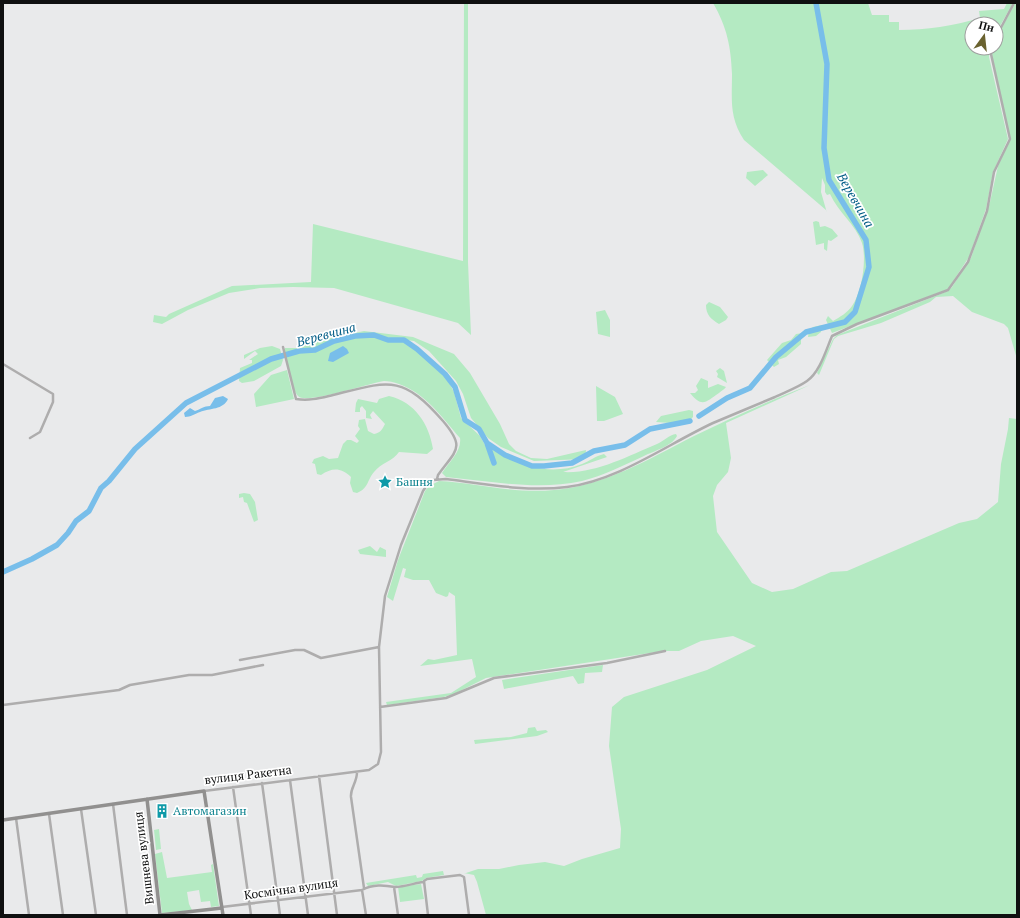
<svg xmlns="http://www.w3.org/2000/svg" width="1020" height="918" font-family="'PT Serif',serif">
	<rect width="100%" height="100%" fill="#e9eaeb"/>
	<!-- green -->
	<path fill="#b4eac2" d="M464,3H468V262L471,335L458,323L334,288L293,287L260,288L229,293L188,310L162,324L153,322L154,315L166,317L169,314L232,286L311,282L313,224L463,261Z
		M713,3H868L872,15H889V22H899V30C927,30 953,26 980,18L979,11L1004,9L1007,3H1013L996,33V24H972V48H990L989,57L1008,139L993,172L986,209L969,257L948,289L832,333L826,320L828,316L833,321C840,317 847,313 852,306C862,292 867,259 862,243C856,225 838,212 830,194L827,195L825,192V185L822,178L821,192L827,213L826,210L744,140C729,117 732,100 732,74C731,47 727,27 713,3Z
		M1015,3H1017V359L1008,328L1004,324L972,312L953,296L936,297L930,302L881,323L838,336L834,339L819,375L817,373L833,339L837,335L948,291L952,287L971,258L990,202L998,166L1010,139L992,55L993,48H996V39Z
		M763,170L768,175L755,186L746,178L747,172Z
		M816,221L819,222L820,227L825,226L832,229L838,236L831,241L828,240L827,251L824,249V243L816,245L813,222Z
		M709,302L720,307L728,317L726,320L719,324C711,319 706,315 706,305Z
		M605,310L610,320V337L598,334L596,312Z
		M822,325L821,332L816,336L808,337L809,331L813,327Z
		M364,331L413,337L454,354L470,373L500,424L509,444L516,451L531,458L547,459L586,450L585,459L534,461L501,447L488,438L471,418L463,394L456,381L429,351L414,341L383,337L384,339L404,342L415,347L446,377L454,392L461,418L480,436L485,445L489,446C516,465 549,477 582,464C590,461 595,456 604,454L607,457L563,472C595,474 628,456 657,444C664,441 669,435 676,434L677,436C672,446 654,451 644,456C624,465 603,476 582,481C537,491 490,481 446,477L442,473C449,462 462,451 460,438C441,416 426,394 399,384C394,382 388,381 384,381C369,383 306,405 298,396C291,388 287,362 284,352L285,348H297L303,344Z
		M803,333L804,335L801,339V344L786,357L778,360L779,364L774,367L767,360L782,343L791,340L796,334Z
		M272,346L280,349L283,360L281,366L254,381L242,383L239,381L240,368L252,363V360H249L258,354L255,351L244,359V355L260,348Z
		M720,368L724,371L727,383L717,377L718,374L716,371Z
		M287,370L294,399L256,407L254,394L271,375Z
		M701,378L708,381V388L718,384L726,387C724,390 722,390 719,393C706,402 702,408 690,393H695L698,390L696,386Z
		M810,385L726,423L731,458L728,472L717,485L713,496L717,532L752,583L772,592L793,589L831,572L847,571L959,523L977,519L998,502L1001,464L1008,429L1009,418L1017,419V915H486L477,882L474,875L464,873H466L478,869H499L519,865L545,862L564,866L582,859L620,848L621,829L609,746L612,707L624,697L707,670L756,646L733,636L701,641L679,651H663L486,678L454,694L444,697L387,705L386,702L451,693L476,677L472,659L420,666L428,659L434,660L457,655L455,596L449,592L448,596L446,597L436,593L429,580H413L404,577L406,569L403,568L393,601L387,597L398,560L425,491L429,486L439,481C477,483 515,494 554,490C604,486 649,459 694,436C732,418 770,400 810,385Z
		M596,386L615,397L623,414L604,421H597Z
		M389,396C415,402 429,424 433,449L427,454L399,452C393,461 381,463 374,472C367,480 369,488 357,493L353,492L350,483L351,477C340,467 332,468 321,475L317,474L315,464L312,463L314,459L323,456L329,459L338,458L343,444L347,440H351L357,443L359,441L355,436L360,429L358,426L359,420L365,419L368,431L374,434C380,433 382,430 385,424L373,411L370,415L372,419L366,418V411L362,406L360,408V412H355L356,403L358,399L377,403L379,399Z
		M689,410L693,411V417L691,419L670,423L656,422L661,416Z
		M244,493L250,494L255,502L258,520L254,522L247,503L244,502L243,497L239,498V494Z
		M370,546L377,552L380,547L386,550V557L360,554L358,550Z
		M603,665L602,672L585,673L584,683L578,684L573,676L504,689L502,680Z
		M535,727L537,731L546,730L548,732L537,736L475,744L474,740L511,737L527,733L528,728Z
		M159,829L161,849L156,850L154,830Z
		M162,852L167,878L212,872L211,865L213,864L219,906L211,907L210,901L201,902L199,890L187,892L189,904L192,910L162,913L155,854Z
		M443,871L444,875L426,878L422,881L396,886L388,882L368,886L366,883L416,875L417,878L422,877L423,874Z
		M421,884L424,899L400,902L398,887Z"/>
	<!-- water -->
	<path fill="#78beea" d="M343,346L347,349L349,353L333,362L328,361L330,353Z
		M223,396L228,399C223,410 210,408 200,412C194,414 191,417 185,417L184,413L190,408L195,411C201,409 204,406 210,406L215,398Z"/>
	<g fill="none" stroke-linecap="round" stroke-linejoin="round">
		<!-- river -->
		<path stroke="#78beea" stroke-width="5.5" d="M699,416L727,398L750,388L776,357L806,332L845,322L855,312L869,267L866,240L829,180L824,148L827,64L816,3
			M487,443L494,463
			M3,572L32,559L57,545L68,533L76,521L89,511L101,488L109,481L135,449L186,403L271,359L299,351L315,350L334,341L355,336L374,335L388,340H404L417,349L445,374L455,387L465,420L479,429L487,443L505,455L532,466H544L572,463L594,451L625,445L650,429L690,421"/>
		<!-- street -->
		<path stroke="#aeadad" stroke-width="2.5" d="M996,37L1014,3
			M283,347L296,399C310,401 320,398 333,395C389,381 402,374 443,421C466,448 456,450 438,475L437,479
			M3,364L53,394V402L40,432L30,438
			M240,660L295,650H304L321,658L379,647
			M3,705L119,690L130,685L189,675H212L263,665
			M380,707L446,698L494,678L607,663L665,651
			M357,772C357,783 350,788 351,797L364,888
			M319,776L337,915
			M290,780L308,915
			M262,783L280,915
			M233,787L251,915
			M204,791L369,770L378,764L381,752L379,647L385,596L401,545L423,491L429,482L433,480L446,479C485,484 527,492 567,487C619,480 666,445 713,423C734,414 754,406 775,397C785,392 797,388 807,381C820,372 826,350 832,336L857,324L948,290L968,262L987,211L994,172L1010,139L991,54L992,48
			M113,804L127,915
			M81,809L96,915
			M49,814L63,915
			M16,818L29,915
			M394,887L398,915
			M362,890L366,915
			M222,907L362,890C373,884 384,885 395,887C404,887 415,883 423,882
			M428,915L424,881L427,879L460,875L464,877L469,915"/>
		<!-- secondary -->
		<path stroke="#91908f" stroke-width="3.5" d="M147,799L160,915
			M3,820L204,791L223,915
			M160,915L222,908"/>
	</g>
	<!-- icons -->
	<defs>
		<symbol id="sight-bare" viewBox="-9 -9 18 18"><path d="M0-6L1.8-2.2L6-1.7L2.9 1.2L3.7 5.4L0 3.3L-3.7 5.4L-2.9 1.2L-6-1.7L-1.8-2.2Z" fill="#0f9aa8" stroke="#fff" stroke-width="2.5" paint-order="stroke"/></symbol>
		<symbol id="building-bare" viewBox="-9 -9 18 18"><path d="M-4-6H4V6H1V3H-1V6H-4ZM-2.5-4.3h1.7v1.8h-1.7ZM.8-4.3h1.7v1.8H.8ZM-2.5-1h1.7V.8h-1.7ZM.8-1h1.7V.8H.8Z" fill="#0f9aa8" stroke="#fff" stroke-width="2.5" paint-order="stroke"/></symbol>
	</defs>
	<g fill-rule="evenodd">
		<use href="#sight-bare" x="375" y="472" width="20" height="20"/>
		<use href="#building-bare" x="152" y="801" width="20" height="20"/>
	</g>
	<g text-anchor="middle" stroke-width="3.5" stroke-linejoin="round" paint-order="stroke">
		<!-- culture labels -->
		<g font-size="12" fill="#0d838f" stroke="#fff" text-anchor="start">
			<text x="396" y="486">Башня</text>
			<text x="173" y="815">Автомагазин</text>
		</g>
		<!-- street labels -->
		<g font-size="12" fill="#0f1010" stroke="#fff">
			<text transform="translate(248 775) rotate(-7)" y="4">вулиця Ракетна</text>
			<text transform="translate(144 858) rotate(-97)" y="4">Вишнева вулиця</text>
			<text transform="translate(291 889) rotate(-8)" y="4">Космічна вулиця</text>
		</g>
		<!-- water labels -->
		<g font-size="13" font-style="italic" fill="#005c86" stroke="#fff">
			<text transform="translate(856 200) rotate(60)" y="5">Веревчина</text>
			<text transform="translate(326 334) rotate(-15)" y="5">Веревчина</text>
		</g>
	</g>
	<!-- border -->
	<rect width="1020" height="918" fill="none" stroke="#0f1010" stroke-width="8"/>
	<!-- north arrow -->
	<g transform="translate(984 36) rotate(15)"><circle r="19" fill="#ffffff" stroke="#9f9f9f"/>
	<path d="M0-3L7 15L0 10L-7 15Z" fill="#6a622f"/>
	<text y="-6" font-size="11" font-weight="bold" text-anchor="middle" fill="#0f1010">Пн</text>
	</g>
</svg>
